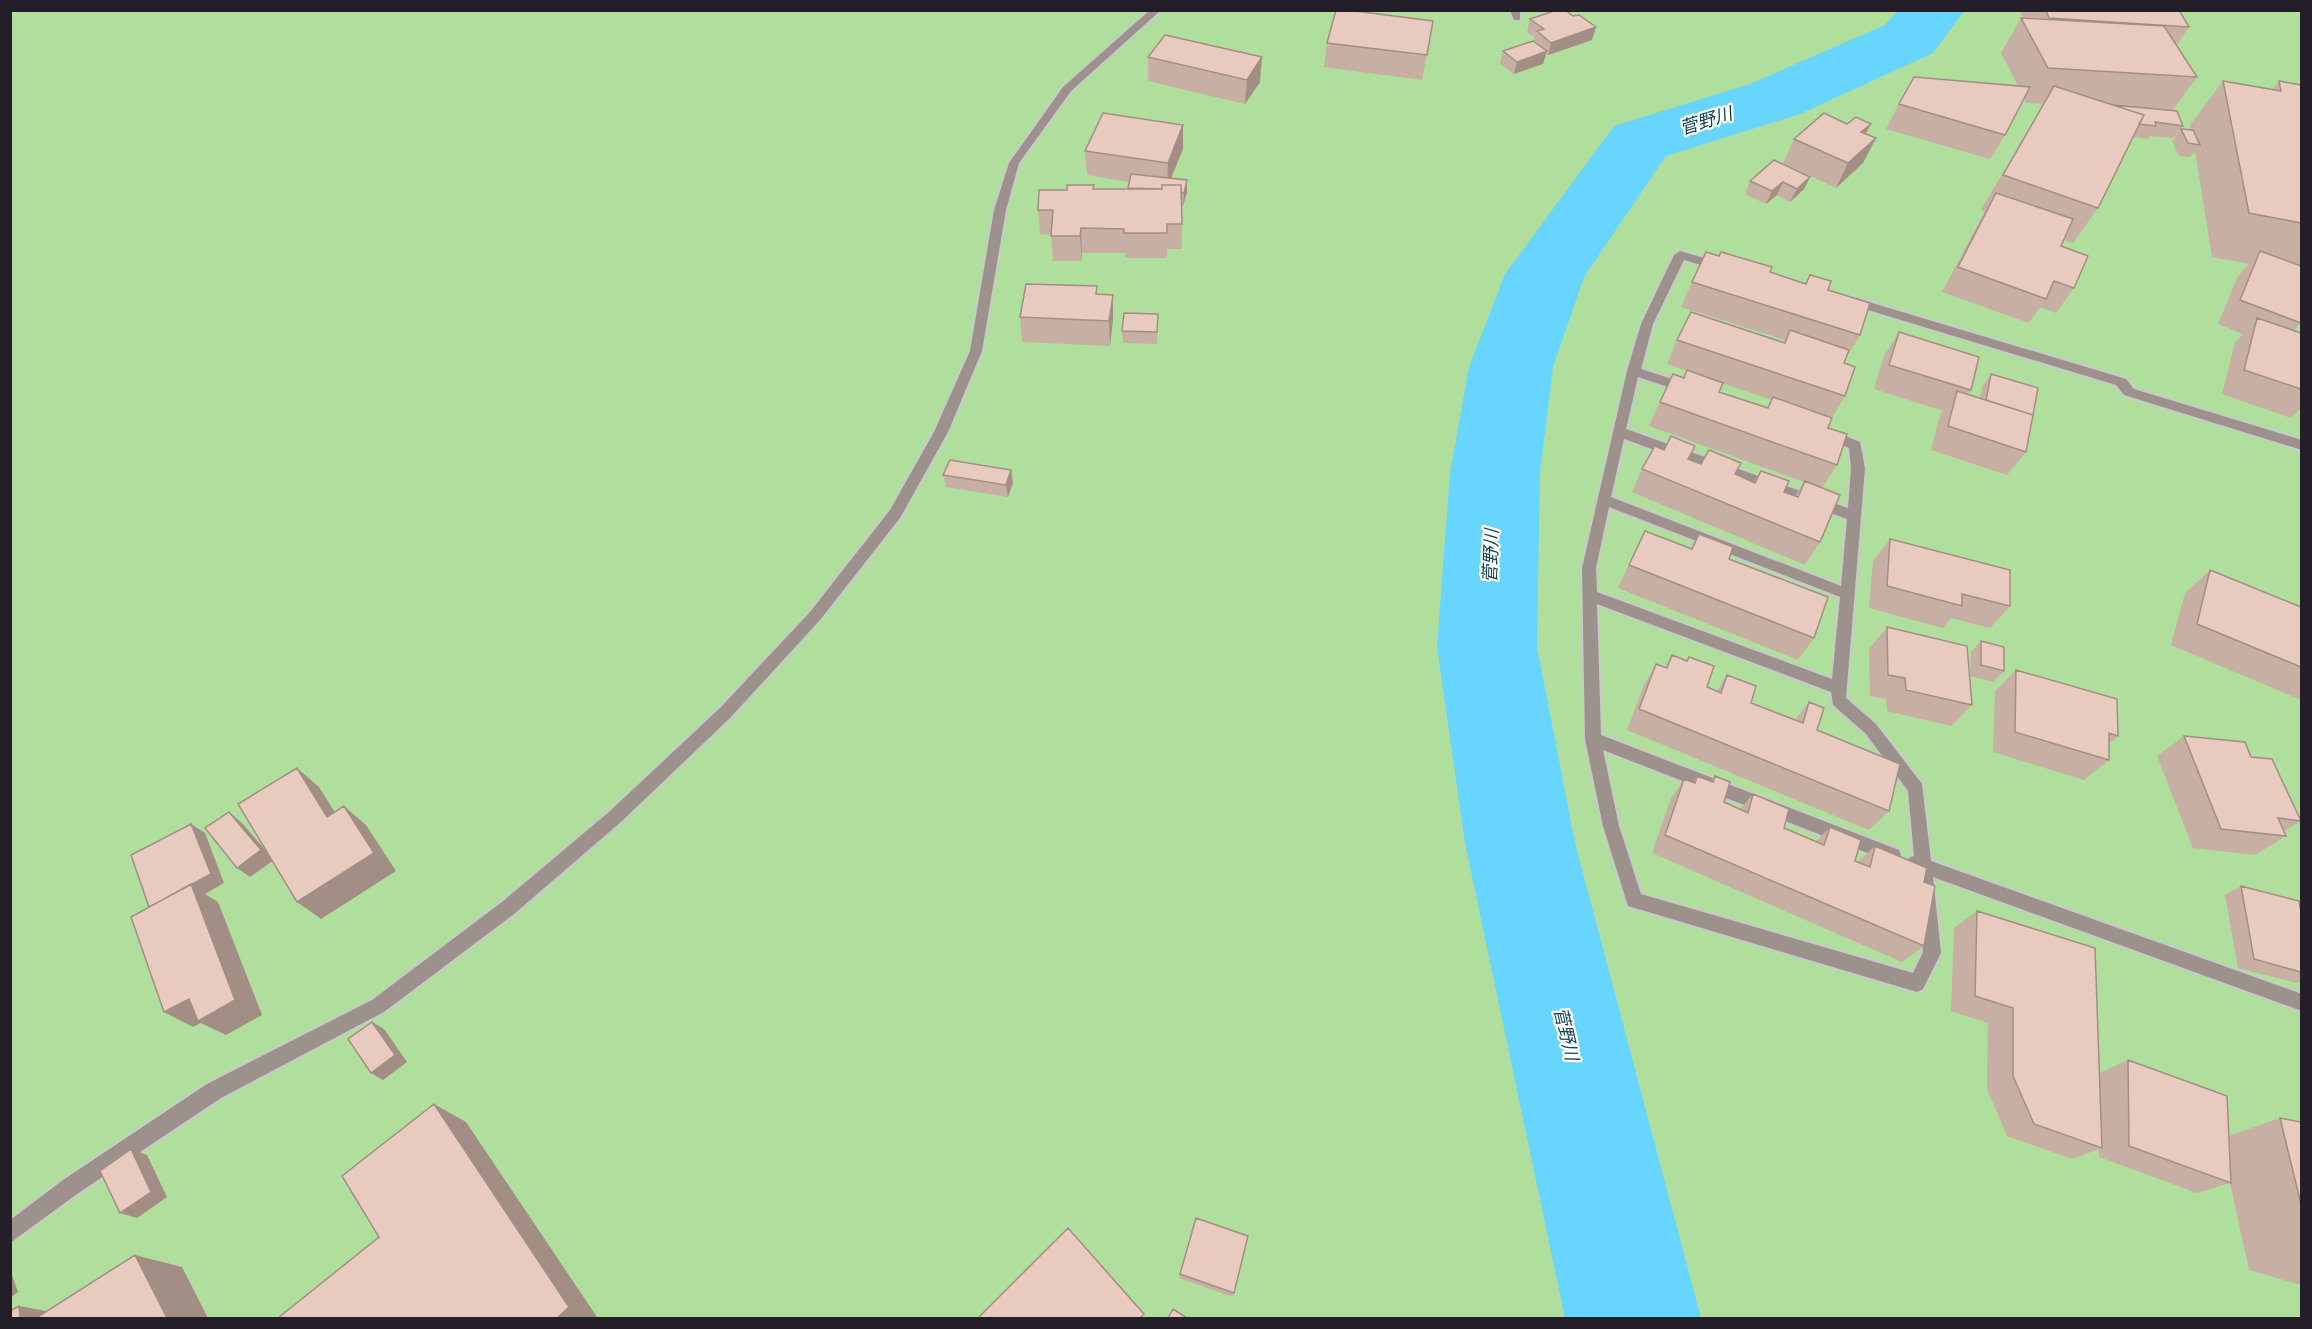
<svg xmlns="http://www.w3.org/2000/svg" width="2312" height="1329" font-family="Georgia,'Noto Sans JP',serif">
	<rect width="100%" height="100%" fill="#f3e9fe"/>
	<!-- green -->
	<path fill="#b0de9c" d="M11,11H2301V1318H11Z"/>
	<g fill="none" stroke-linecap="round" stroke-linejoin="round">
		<!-- river -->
		<path fill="#67d5fe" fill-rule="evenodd" d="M1898,10H1965L1933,53L1800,114L1666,156L1584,277L1553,367L1540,473L1537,647L1575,843L1701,1318H1565L1465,843L1437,647L1450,473L1469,367L1505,274L1614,126L1750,84L1885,25Z"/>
		<defs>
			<path id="minor" d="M1150,10H1161L1071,91L1019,163L1006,210L982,351L948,432L900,518L820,620L731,717L622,821L514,914L384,1012L221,1098L77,1194L10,1243V1220L63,1180L207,1084L372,1000L502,902L610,811L721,707L810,612L890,510L934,432L970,351L994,210L1009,163L1063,87Z
				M1510,10H1520V20H1514Z
				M1680,251L1725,264L1727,267L1721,271L1684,260L1653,324L1641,369L1691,385L1692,388L1686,393L1638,377L1626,429L1848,508L1851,468L1849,448L1821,436L1819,433L1826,428L1860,442L1865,468L1846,698L1876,724L1922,784L1931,861L2302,994V1011L1933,877L1941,953L1923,989L1917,992L1628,906L1603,826L1585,739L1582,568L1627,371L1641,324L1674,255ZM1624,439L1847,519L1841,586L1611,497ZM1609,507L1840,597L1832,679L1597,592L1596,568ZM1597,604L1831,692L1833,705L1866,734L1908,791L1914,856L1909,858L1907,863L1909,868L1916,871L1923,952L1913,973L1641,894L1619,826L1603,750L1893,863L1899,860L1901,855L1899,850L1601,735Z
				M1852,297L2126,379L2134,389L2302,440V450L2124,395L2116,385L1848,304L1846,301Z"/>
		</defs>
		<!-- minor casing -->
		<use href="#minor" stroke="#cec4d7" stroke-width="3"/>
		<!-- minor -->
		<use href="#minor" fill="#9d928b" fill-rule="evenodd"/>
	</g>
	<!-- wall -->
	<path fill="#c8afa3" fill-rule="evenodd" d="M2020,10H2179L2189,27L2177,45L2197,77L2172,111L2183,126L2173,138L2150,136L2147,139L2133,137L2098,208L2073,243L2064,240L2061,246L2074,288L2056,313L2040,307L2029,323L1942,292L1985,211L1981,210L2043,104L2026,103L2024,99L2005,135L1990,159L1886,129L1899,104L2018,86L2001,53L2021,18H2023Z
		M1530,19L1592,40L1548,55L1546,54L1543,64L1514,74L1500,64L1503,51L1534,42L1535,38L1527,32Z
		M1433,21L1422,80L1324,67L1327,43Z
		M1148,57L1260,82L1245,104L1148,81Z
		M2223,81L2272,90L2279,81L2301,85V322L2294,331L2301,333V408L2291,418L2222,394L2235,343L2243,334L2218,324L2238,276L2249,264L2212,257L2195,151L2190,157L2179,156L2172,141L2181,129L2191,130L2190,125Z
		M1866,134L1876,138L1863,163L1836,188L1783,163L1794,139Z
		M1183,149L1171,178L1187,180V192L1183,206L1182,205V249H1167V258H1125V253H1082V261H1053L1051,235L1040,234L1038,210L1067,190L1094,189H1128L1129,182L1087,175L1085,151Z
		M1810,177L1804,189L1790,202L1777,195L1766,204L1745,194L1750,181Z
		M1719,256L1805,283L1810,275L1828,290L1860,335L1846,358L1844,363L1845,396L1832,418L1828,428L1837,465L1822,488L1820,542L1805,565L1632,492L1642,469L1688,459L1701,464L1735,474L1754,482L1761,471L1784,492L1795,496L1804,482L1649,426L1673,374L1683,378L1687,371L1667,364L1677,340L1783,342L1785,340L1681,307L1692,282ZM1713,380L1772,400L1767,408L1719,392Z
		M1098,294L1113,295V319L1110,346L1022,342L1020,317Z
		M1158,314L1157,344L1123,343L1122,331Z
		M1899,332L1971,390L1968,394L1980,398L1982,387L1991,374L2026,452L2007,475L1931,450L1940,415L1943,411L1874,389L1884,356Z
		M1011,470L1013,482L1008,497L946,487L943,475Z
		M1645,531L1691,548L1699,534L1729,559L1814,638L1798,660L1618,588Z
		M1890,539L2010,606L1990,628L1951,618L1943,628L1869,608L1873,561Z
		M2210,570L2301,607V700L2171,645L2185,593Z
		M1887,627L1972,705L1951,726L1887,711L1886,699L1870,696L1869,649Z
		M1981,641L2004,671L1993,682L1970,676L1971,652Z
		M1672,655L1687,661L1689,657L1707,687L1717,691L1727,675L1751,703L1795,720L1809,702L1817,730L1889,811L1869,830L1627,730L1644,685L1656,664L1665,667Z
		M2016,670L2118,736L2109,744V760L2084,780L1993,752L1995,691Z
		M2184,736L2251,757L2301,821L2284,831L2286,836L2255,855L2193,848L2157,756Z
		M1697,776L1711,781L1715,776L1724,802L1740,809L1753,794L1784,828L1815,842L1830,827L1855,861L1858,862L1875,846L1924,882V946L1902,962L1652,853L1671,798L1684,779L1693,782Z
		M2241,886L2301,912V981L2297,983L2238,968L2225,895Z
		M1977,911L2099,1073L2128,1060L2229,1136L2280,1118L2301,1122V1285L2249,1270L2230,1183L2197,1193L2099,1157V1149L2072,1159L2007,1136L1987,1089L1988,1023L1951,1011L1954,928Z
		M1180,1274L1234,1293L1233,1297L1179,1278Z"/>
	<!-- shaded-wall -->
	<path fill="#a28e85" d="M1596,27L1592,40L1548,55L1551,43Z
		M1547,51L1543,64L1514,74L1517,62Z
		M1262,57L1260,82L1245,104L1247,80Z
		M1871,124L1858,148L1861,132Z
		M1183,125V149L1167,188L1168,163Z
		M1876,138L1863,163L1836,188L1848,163Z
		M1810,177L1804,189L1790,202L1797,189Z
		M1187,180V192L1183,206L1184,193Z
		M1783,182L1777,195L1766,204L1772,191Z
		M1081,228L1082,253V261L1080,236Z
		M1113,295V319L1110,346L1109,321Z
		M1011,470L1013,482L1008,497L1006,485Z
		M297,768L319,787L349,835L327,817Z
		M344,806L366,825L396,871L321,919L297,902Z
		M229,812L241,822L274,860L250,877L237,868Z
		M191,824L205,833L224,883L205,894L218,902L262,1015L226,1035L201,1023L193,1027L164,1012Z
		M372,1022L384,1029L407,1062L383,1080L371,1073Z
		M434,1104L466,1122L597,1317L595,1318H557Z
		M131,1149L147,1155L167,1197L137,1218L120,1213Z
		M135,1255L182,1267L208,1318H167Z
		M10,1269L18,1292L10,1298Z
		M19,1306L73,1316V1318H20Z"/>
	<!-- building -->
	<path fill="#e8cbbe" stroke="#a28e85" stroke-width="1.5" d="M1336,10H1347L1433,21L1427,55L1327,43Z
		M1557,10H1565L1573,16L1579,15L1596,27L1551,43L1537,31L1544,29L1530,19Z
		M2046,10H2179L2189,27L2049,18Z
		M2021,18L2164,26L2197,77L2048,68Z
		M1165,35L1262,57L1247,80L1148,57Z
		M1533,41L1547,51L1517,62L1503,51Z
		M1914,77L2030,87L2005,135L1899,104Z
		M2223,81L2281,91L2279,81L2301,85V223L2249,213Z
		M2054,86L2144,115L2098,208L2003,175Z
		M2113,105L2177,111L2183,126L2155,122L2156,126L2139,124L2144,115Z
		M1103,113L1183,125L1168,163L1085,151Z
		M1824,113L1847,124L1856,117L1871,124L1861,132L1876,138L1848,163L1794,139Z
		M2181,129L2193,130L2200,145L2188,143Z
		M1774,160L1810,177L1797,189L1783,182L1772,191L1750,181Z
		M1131,174L1187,180L1184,193H1181V185H1162V189L1128,188Z
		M1067,185H1094L1093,189H1162V185H1181L1182,224H1167V233H1124V229L1081,228L1080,236H1051L1053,210H1038L1039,190H1067Z
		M1996,193L2073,219L2061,246L2088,256L2074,288L2054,281L2046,299L1958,267Z
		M2260,251L2301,266V323L2240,300Z
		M1706,252L1719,256L1721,252L1772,267L1770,272L1806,284L1810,275L1831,281L1828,290L1870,303L1860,335L1692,282Z
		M1026,284L1097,286L1096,294L1113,295L1109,321L1020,317Z
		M1691,312L1785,343L1790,330L1849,350L1844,363L1855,367L1845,396L1677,340Z
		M1124,313L1158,314L1157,332L1122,331Z
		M2257,318L2301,333V389L2244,370Z
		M1899,332L1979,357L1971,390L1889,365Z
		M1687,370L1723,383L1719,392L1768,408L1773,397L1832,418L1828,428L1847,434L1837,465L1660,402L1673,374L1684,378Z
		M1991,374L2038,388L2033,415L1986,400Z
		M1957,391L2033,415L2026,452L1948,426Z
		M1671,436L1695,446L1688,459L1701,464L1709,450L1741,463L1735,474L1755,483L1761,471L1789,481L1784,492L1798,497L1805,481L1840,495L1820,542L1642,469L1655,446L1664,450Z
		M950,460L1011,470L1006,485L943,475Z
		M1645,531L1692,549L1699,534L1733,547L1729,559L1828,597L1814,638L1629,565Z
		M1890,539L2010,570V606L1962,594V606L1887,586Z
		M2210,570L2301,607V667L2197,624Z
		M1887,627L1967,646L1972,705L1906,690L1905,678L1888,675Z
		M1981,641L2004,647V671L1981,665Z
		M1672,655L1687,661L1689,657L1714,666L1707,687L1721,693L1727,675L1756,686L1751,703L1803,723L1809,702L1824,708L1817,730L1900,764L1889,811L1639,709L1656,664L1667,668Z
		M2016,670L2117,699L2118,736L2109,733V760L2015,732Z
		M2184,736L2245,742L2251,757L2272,759L2301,821L2278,818L2286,836L2221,829Z
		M297,768L327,817L344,806L374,853L297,902L238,804Z
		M1697,776L1713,782L1715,776L1730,782L1724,802L1748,813L1753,794L1789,809L1784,828L1824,845L1830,827L1861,840L1855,861L1870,867L1875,846L1927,868L1924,882L1935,886L1924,946L1665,835L1684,779L1695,783Z
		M229,812L261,850L237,868L205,828Z
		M191,824L211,874L149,907L131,855Z
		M191,884L235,1000L198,1021L189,999L164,1012L131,917Z
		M2241,886L2299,901L2301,912V972L2254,959Z
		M1977,911L2095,948L2102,1148L2034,1124L2013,1076V1008L1975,996Z
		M372,1022L395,1055L371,1073L348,1039Z
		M2128,1060L2227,1096L2231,1183L2129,1146Z
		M434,1104L569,1307L557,1318H278L379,1237L342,1176Z
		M2280,1118L2301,1122V1204Z
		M131,1149L151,1192L120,1213L100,1171Z
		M1196,1218L1248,1236L1234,1293L1180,1274Z
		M1068,1228L1144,1314L1140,1318H978Z
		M135,1255L167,1318H36Z
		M19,1306L20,1318H10V1311Z
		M1173,1309L1187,1318H1168Z"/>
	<g text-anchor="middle" stroke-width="4.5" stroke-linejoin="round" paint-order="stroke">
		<!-- water labels -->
		<g font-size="18" font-style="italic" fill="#144455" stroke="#fff">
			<text transform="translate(1706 121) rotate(-17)" y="6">菅野川</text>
			<text transform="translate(1491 556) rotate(-88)" y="6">菅野川</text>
			<text transform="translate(1566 1034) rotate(77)" y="6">菅野川</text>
		</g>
	</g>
	<!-- border -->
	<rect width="2312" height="1329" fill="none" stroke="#231e28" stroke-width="24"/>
</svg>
